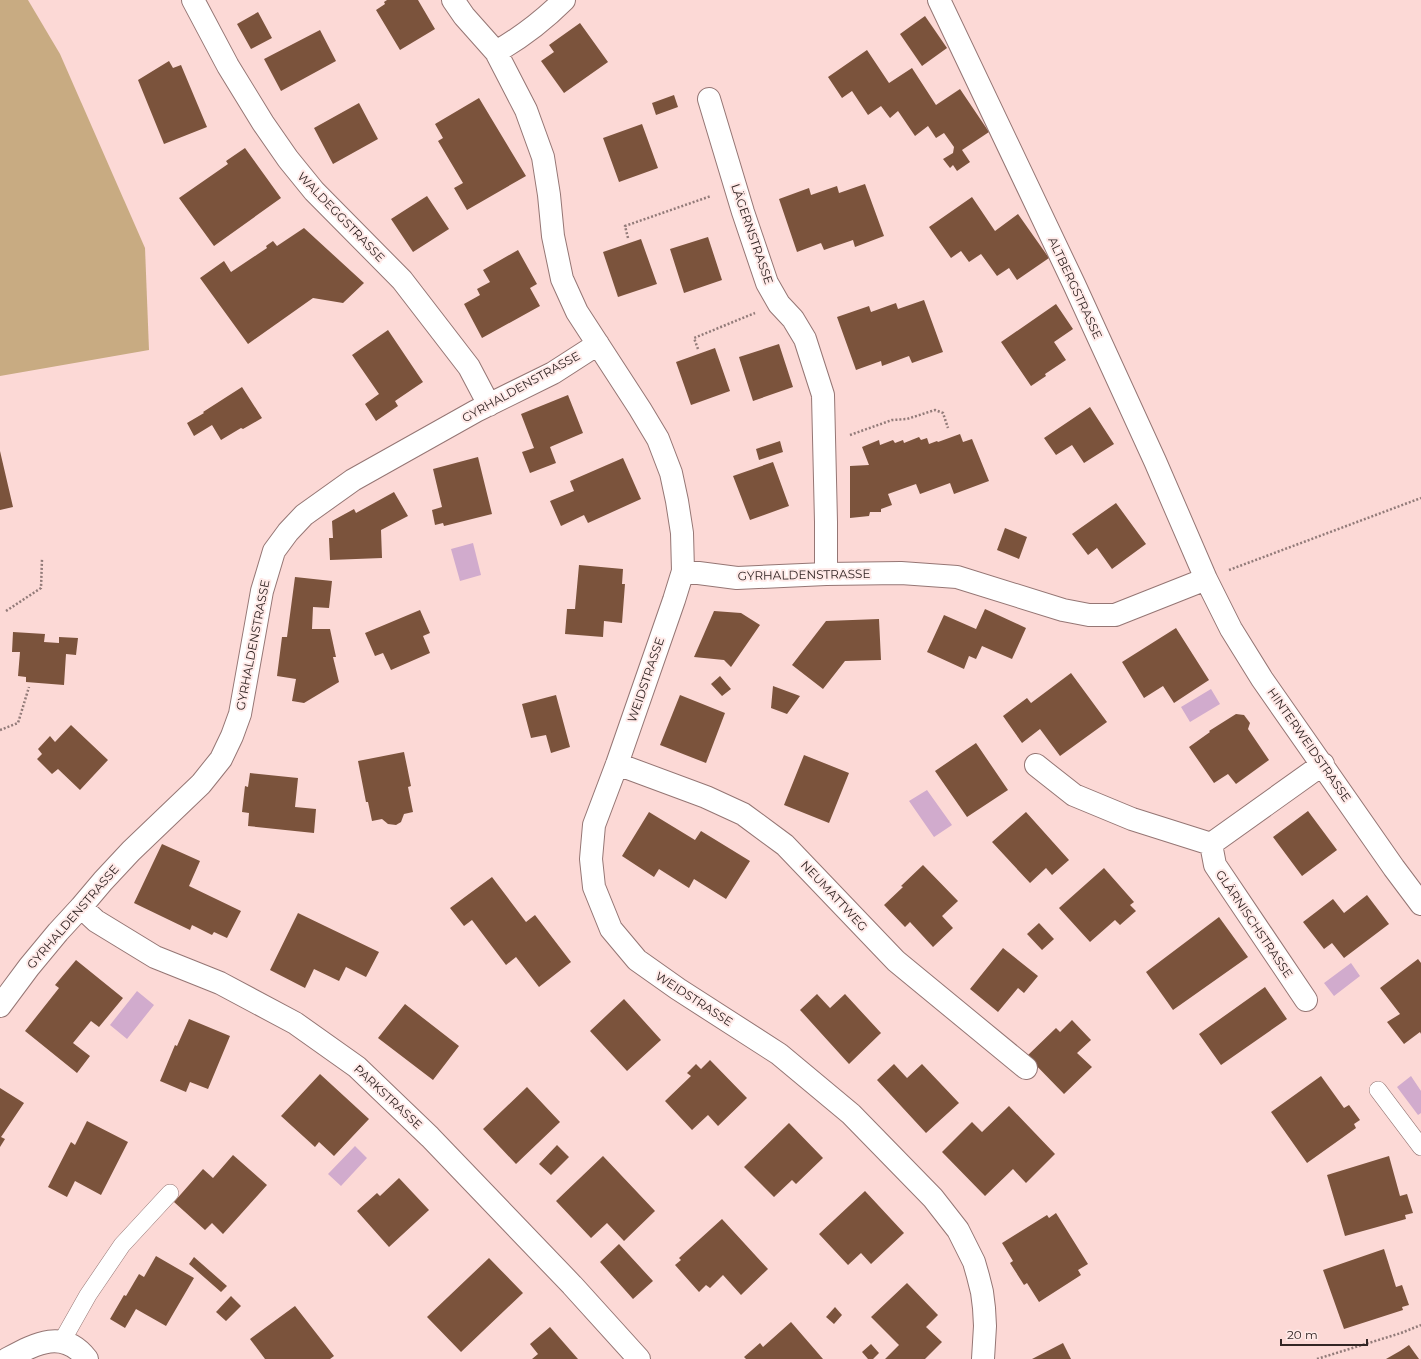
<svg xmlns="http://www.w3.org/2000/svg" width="1421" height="1359" font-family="Montserrat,sans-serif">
	<rect width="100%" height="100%" fill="#fcd9d6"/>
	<!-- forest -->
	<path fill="#c8ab82" d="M0,0H28L60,54L145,248L149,350L0,376Z"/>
	<!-- water -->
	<path fill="#d1abcd" d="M473,543L481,575L460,581L451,549Z
		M1211,689L1220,704L1190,722L1181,707Z
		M927,790L952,825L934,837L909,801Z
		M1351,963L1360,976L1334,996L1324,983Z
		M137,991L154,1005L127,1039L110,1025Z
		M1411,1076L1421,1091V1113L1418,1115L1397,1087Z
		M355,1146L367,1158L341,1186L328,1174Z"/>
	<!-- building -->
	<path fill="#7b533c" d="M387,0H418L435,29L400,50L376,10L385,4L384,2Z
		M258,12L272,38L251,49L237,24Z
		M925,16L947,48L922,66L900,34Z
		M580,23L608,62L564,93L541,61L554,52L549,45Z
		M320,30L336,61L281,91L264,59Z
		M867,50L889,83L912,68L936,105L960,89L989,132L962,150L970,162L957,171L953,165L950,168L943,159L953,153L954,147L944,133L936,138L928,126L915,136L898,111L890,118L881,106L868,115L852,91L842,98L828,77Z
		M169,61L173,68L181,65L207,127L164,144L138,80Z
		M674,95L678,107L656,115L652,103Z
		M479,98L526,176L467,210L454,188L463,183L438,141L443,138L435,124Z
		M359,103L378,139L333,164L314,128Z
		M642,124L658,168L619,182L603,138Z
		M245,148L281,198L214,246L179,198L228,164L226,161Z
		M865,184L884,236L855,247L853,240L824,250L821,243L797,252L779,199L809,188L811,195L837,186L839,193Z
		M427,196L449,229L413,252L391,219Z
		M972,197L995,231L1018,214L1049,258L1017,280L1009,268L997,276L981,254L969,262L961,251L951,258L929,227Z
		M304,228L364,283L343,303L313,298L248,344L200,278L224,261L231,272L267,248L266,246L273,241L277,246Z
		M708,237L722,280L684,293L670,249Z
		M641,239L657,284L618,297L603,252Z
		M518,250L537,284L530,288L540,306L482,338L464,304L480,295L477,289L490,282L483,270Z
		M924,300L943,352L912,363L909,356L882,366L881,361L856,370L837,317L869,306L871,312L896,303L898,309Z
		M1056,304L1073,329L1054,342L1066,360L1045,374L1046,376L1031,386L1001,342Z
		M388,330L423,382L395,401L398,406L376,421L365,404L379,394L352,355Z
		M779,344L793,387L753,401L739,357Z
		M715,348L730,391L691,405L676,362Z
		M242,387L262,418L243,429L241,428L221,440L212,425L194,436L187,423L204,413L203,412Z
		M568,395L583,433L550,447L556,463L530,473L522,452L534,448L521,414Z
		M1090,407L1114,444L1084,463L1072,445L1056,455L1044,438Z
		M960,434L963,442L972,439L989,481L954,494L950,483L920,494L916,484L888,494L892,505L881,509V512H870L869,516L850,518V466L869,465L862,447L879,440L880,445L893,440L895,443L903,440L904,443L919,437L921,440L927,438L929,444L937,441L938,442Z
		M780,441L783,452L759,460L756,449Z
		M0,451L13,507L0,510Z
		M478,457L492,514L444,526L443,523L435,525L432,510L442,507L433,469Z
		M623,458L641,499L588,523L584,515L561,526L550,501L574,491L570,481Z
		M773,462L789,506L750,520L733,476Z
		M394,492L408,516L381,530L382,558L330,560L329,538H333L332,521L354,509L356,513Z
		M1116,503L1146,544L1112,569L1097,548L1088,555L1072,534Z
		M1005,528L1027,537L1019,559L997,550Z
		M579,565L623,569L622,584H625L622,623L604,621L603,637L565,634L567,609H575Z
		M295,577L332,581L329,608L313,607L312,629H330L336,657H333L339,682L304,703L292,701L296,679L277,676L282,637H287Z
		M985,609L1026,628L1012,659L982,646L976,659L969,656L964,669L927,652L944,615L976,629Z
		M420,610L430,633L423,636L430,653L391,670L383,653L375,656L365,633Z
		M714,611L741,613L760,625L731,667L724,660L694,657Z
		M879,619L881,660L845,661L823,689L792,665L826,621Z
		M1176,628L1209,680L1174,703L1163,686L1144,698L1122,662Z
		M13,632L45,634L44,642L59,643V637L78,638L76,655L66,654L64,685L26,682V677L18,676L20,652H12Z
		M1071,673L1107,722L1060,756L1040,729L1022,743L1003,716L1027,698L1031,703Z
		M720,676L731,689L722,696L711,684Z
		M773,686L800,696L787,714L771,708Z
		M556,695L570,747L551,753L546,735L531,738L522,704Z
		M680,695L725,713L706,763L660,745Z
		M1236,714L1244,715L1250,723L1248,729L1269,760L1236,784L1228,774L1214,783L1189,747L1210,732L1209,731Z
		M71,725L108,760L80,790L58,769L52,774L37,759L42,754L38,749L50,736L55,742Z
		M976,743L1008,790L967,817L935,771Z
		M404,752L411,786L408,787L413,812L404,814L401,822L396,825L388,824L382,819L372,821L368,802H366L358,761Z
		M804,755L849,773L829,823L784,805Z
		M250,773L298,778L295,807L316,809L314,833L248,826L249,813L242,812L245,786L248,787Z
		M1308,811L1337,850L1302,876L1273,837Z
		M649,812L695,840L701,831L750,861L726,899L694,879L689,888L659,869L654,877L622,856Z
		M1026,812L1069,860L1052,875L1046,868L1030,883L992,842Z
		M162,844L200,861L189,886L241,911L227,938L214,932L212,935L192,925L190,930L134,903Z
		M923,865L958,901L942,916L953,928L933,947L910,922L905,927L884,905L903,887L901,886Z
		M1104,868L1134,902L1130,905L1136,911L1120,925L1115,920L1090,942L1059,908Z
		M492,877L526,922L535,915L571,962L539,987L516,957L506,965L472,920L464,926L450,908Z
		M1367,895L1389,924L1344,958L1332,943L1324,949L1303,922L1333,899L1344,913Z
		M298,913L379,952L366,977L346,967L339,981L314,969L305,988L270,970Z
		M1219,917L1248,957L1173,1010L1146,972Z
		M1039,923L1054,939L1042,950L1027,934Z
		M1003,948L1038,976L1024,993L1018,988L998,1012L970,989Z
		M1418,959L1421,963V1034L1420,1032L1404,1044L1387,1022L1400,1014L1380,988Z
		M76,960L123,998L99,1027L91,1021L73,1043L90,1056L77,1073L25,1031L59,988L55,985Z
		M1265,987L1287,1019L1221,1065L1199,1034Z
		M817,994L830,1008L845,994L881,1033L849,1064L800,1010Z
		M624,999L661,1040L627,1071L590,1031Z
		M405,1004L459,1046L433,1080L378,1038Z
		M189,1019L230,1036L208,1089L190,1082L186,1092L160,1081L175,1045L177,1046Z
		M1072,1020L1091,1040L1077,1053L1092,1067L1064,1094L1027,1056L1056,1028L1060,1032Z
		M710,1060L747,1098L718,1126L708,1115L692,1130L665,1101L691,1076L687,1073L696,1064L701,1069Z
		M894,1064L907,1078L922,1064L959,1103L926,1133L877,1080Z
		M320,1074L369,1119L334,1156L319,1142L315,1147L281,1116Z
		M1321,1076L1344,1108L1349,1105L1360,1120L1354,1124L1356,1128L1307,1163L1271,1112Z
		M527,1087L560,1122L516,1164L483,1129Z
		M0,1088L24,1103L1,1137L5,1139L0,1147Z
		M1009,1106L1055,1154L1026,1183L1013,1169L985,1196L942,1152L972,1122L982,1132Z
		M87,1121L128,1142L101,1195L75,1181L67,1197L48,1187L71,1142L75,1145Z
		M789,1123L823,1158L796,1184L792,1180L774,1197L744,1167Z
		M557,1145L569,1157L551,1175L539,1164Z
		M233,1155L267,1185L223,1234L212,1223L205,1230L174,1202L203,1169L213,1178Z
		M603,1156L655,1211L624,1241L607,1223L591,1238L556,1201Z
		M1389,1156L1400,1196L1407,1194L1413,1213L1405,1215L1406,1219L1345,1236L1327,1175Z
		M399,1178L429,1210L389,1247L357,1211L377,1193L380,1196Z
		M865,1191L904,1233L871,1264L861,1253L848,1265L819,1234Z
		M1056,1213L1088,1264L1078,1270L1081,1275L1039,1302L1027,1283L1024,1285L1010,1263L1013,1261L1002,1243L1047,1215L1049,1218Z
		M722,1219L768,1269L741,1295L723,1275L710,1288L706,1285L699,1292L675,1265L681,1260L679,1258Z
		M619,1244L653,1281L633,1299L600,1262Z
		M1384,1249L1396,1287L1402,1285L1409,1305L1402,1307L1403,1310L1344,1329L1323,1270Z
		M156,1256L194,1278L166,1326L136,1309L125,1328L110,1319L124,1295L126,1296L139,1274L144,1277Z
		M194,1257L227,1286L221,1292L189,1264Z
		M489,1258L523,1293L461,1352L427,1317Z
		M907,1283L938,1315L926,1327L942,1342L925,1359H885L899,1345L871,1317Z
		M231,1296L241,1306L226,1321L216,1312Z
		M295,1306L334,1356L330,1359H265L250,1339Z
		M835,1307L842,1315L834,1324L826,1317Z
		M791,1322L823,1359H746L744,1357L760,1343L763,1347Z
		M550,1327L578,1359H532L538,1354L530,1344Z
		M1063,1343L1071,1359H1032Z
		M871,1344L879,1353L873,1359H868L862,1352Z
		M1409,1345L1419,1359H1386L1400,1351Z"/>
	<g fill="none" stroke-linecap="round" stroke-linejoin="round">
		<defs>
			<path id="service" d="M1378,1090L1421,1147
				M62,1341L88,1295L122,1245L170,1193"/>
			<path id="minor" d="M193,0L228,66L263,123L288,159L314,191L402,280L469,367L489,405
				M453,0L464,16L496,52L526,110L543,157L549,195L553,236L562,279L577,312L640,409L658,439L671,473L677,501L682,533L683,571L674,600L617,764L594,825L591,859L594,887L611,929L637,960L678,989L779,1054L851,1114L933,1198L958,1230L974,1262L978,1276L982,1292L984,1308L985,1326L983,1359
				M939,0L1074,284L1155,461L1206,579L1231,629L1262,679L1394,868L1421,904
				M496,52C522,37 543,21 564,0
				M709,99L743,212L767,283L779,304L793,319L805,339L823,395L826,522V574
				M683,571L737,578L826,574L901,573L957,577L1063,610L1089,615H1115L1206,579
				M617,764L706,797L743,814L785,845L896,961L1026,1068
				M1036,765L1074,795L1132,819L1211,844L1323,764
				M1211,844L1215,865L1306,1000
				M81,907L96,921L155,957L220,983L295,1023L357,1067L430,1137L572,1285L639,1359
				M0,1006L29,967L58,932L81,907L103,881L131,851L201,784L221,759L232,736L240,714L262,591L274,551L288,532L304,515L353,480L476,411L553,373L598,344
				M7,1359C35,1344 63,1328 87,1359"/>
		</defs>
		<!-- service casing -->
		<use href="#service" stroke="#957674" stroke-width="18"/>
		<!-- minor casing -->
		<use href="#minor" stroke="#957674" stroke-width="24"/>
		<!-- path -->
		<path stroke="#927b79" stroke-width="2.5" stroke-dasharray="2 2" stroke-linecap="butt" d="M628,238L625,226L711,196
			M698,349L694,338L755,313
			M850,435L892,420L907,419L935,410L943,413L948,428
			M1229,570L1421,498
			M6,611L41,588L42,559
			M0,730L18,723L29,687
			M1317,1359L1401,1333L1421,1325"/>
		<!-- service -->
		<use href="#service" stroke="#fff" stroke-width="17"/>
		<!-- minor -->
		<use href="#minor" stroke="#fff" stroke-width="22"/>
	</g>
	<g text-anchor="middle" stroke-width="4" stroke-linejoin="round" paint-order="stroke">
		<!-- street labels -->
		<g font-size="12" fill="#322524" stroke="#ffeae8">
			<text transform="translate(341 217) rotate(46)" y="4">WALDEGGSTRASSE</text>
			<text transform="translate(752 234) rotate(71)" y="4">LÄGERNSTRASSE</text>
			<text transform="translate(1075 288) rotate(65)" y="4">ALTBERGSTRASSE</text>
			<text transform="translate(521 387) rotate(-29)" y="4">GYRHALDENSTRASSE</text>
			<text transform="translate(804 575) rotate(-1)" y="4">GYRHALDENSTRASSE</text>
			<text transform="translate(253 645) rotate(-79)" y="4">GYRHALDENSTRASSE</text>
			<text transform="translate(646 680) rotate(-71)" y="4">WEIDSTRASSE</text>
			<text transform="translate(1309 745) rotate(55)" y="4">HINTERWEIDSTRASSE</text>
			<text transform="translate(834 896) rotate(47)" y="4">NEUMATTWEG</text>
			<text transform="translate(73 917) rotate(-49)" y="4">GYRHALDENSTRASSE</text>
			<text transform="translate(1254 924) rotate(56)" y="4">GLÄRNISCHSTRASSE</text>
			<text transform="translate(694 999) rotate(33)" y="4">WEIDSTRASSE</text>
			<text transform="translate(388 1097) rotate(43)" y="4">PARKSTRASSE</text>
		</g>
	</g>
	<!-- scale -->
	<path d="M1281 1339v6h86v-6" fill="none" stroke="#322524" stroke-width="2"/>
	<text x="1287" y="1339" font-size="12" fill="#322524" stroke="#ffeae8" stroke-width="3" paint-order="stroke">20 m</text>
</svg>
